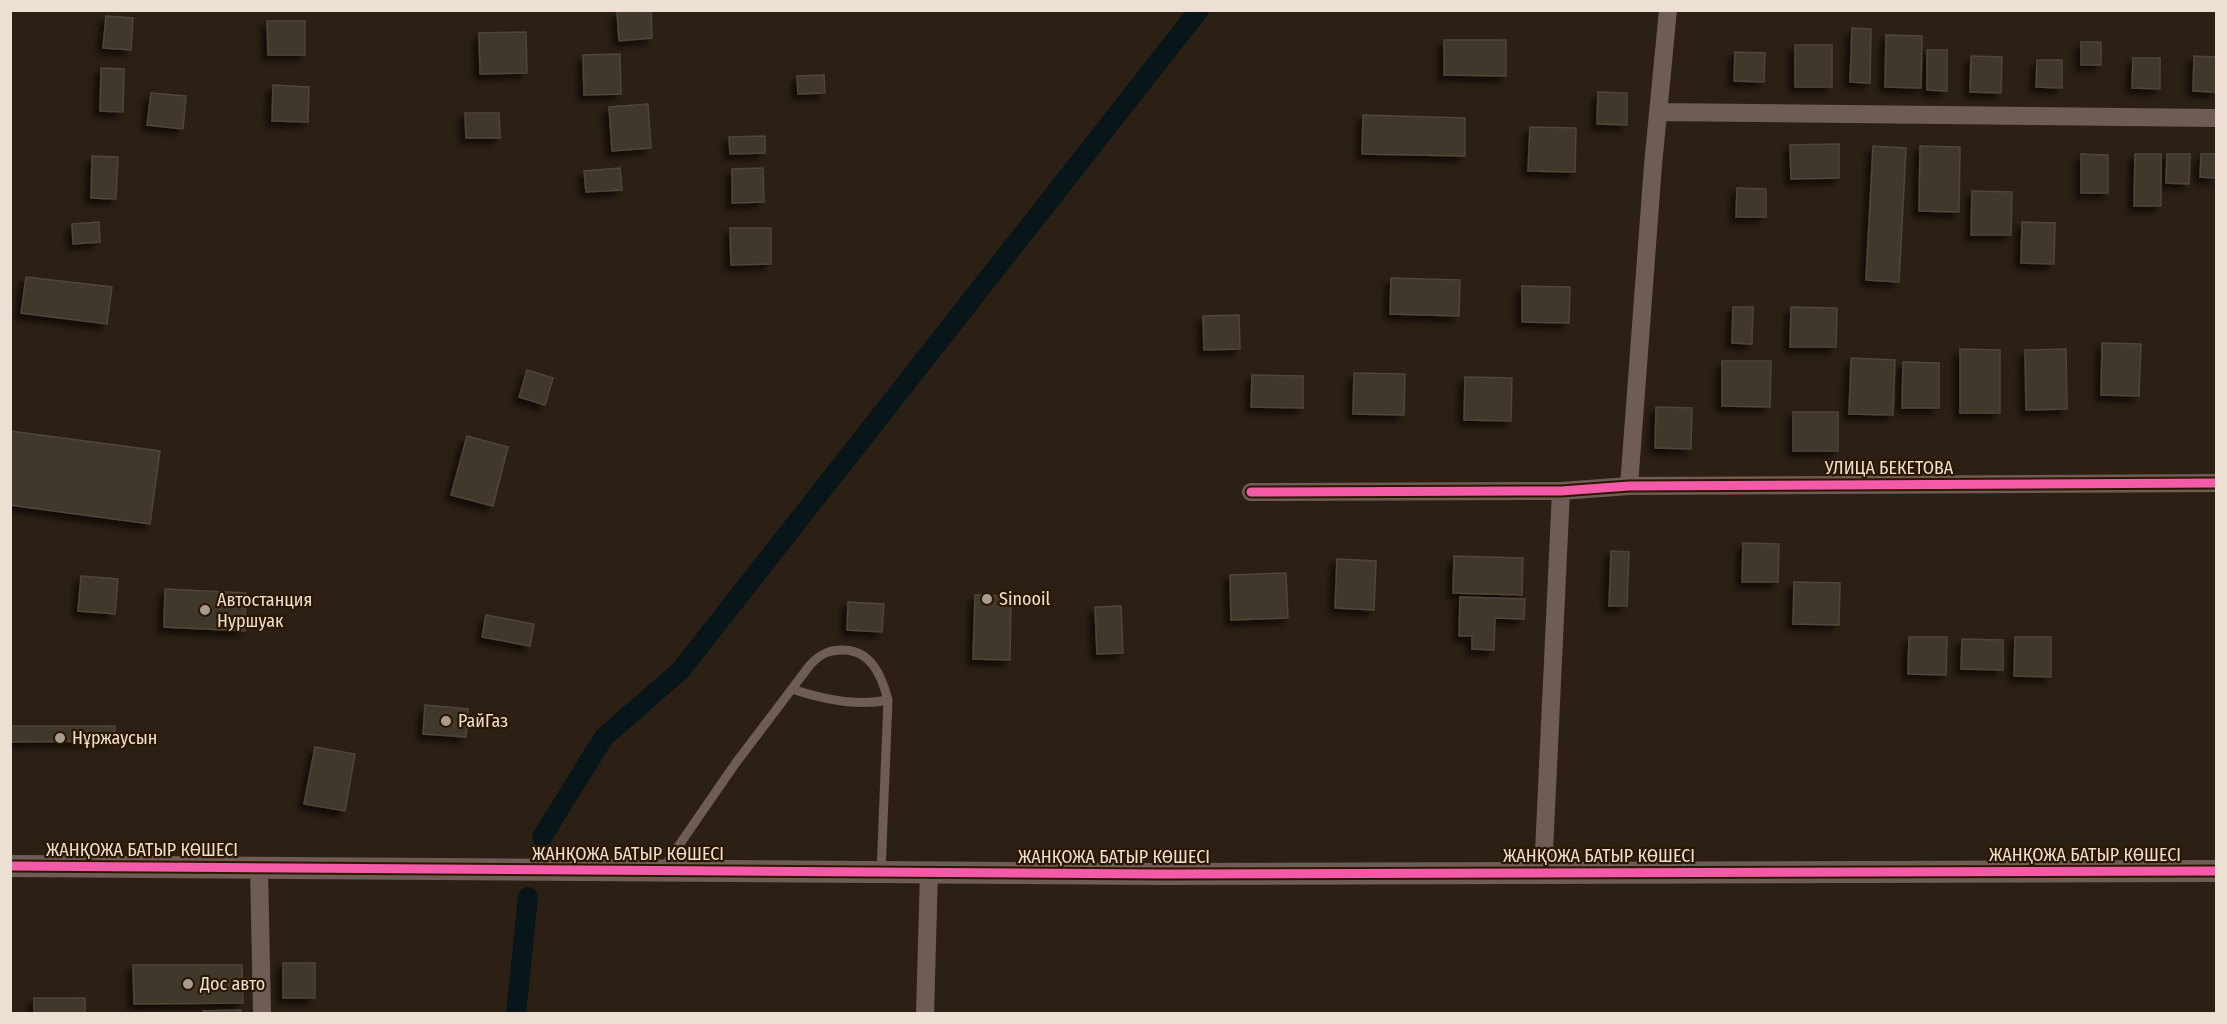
<svg xmlns="http://www.w3.org/2000/svg" width="2227" height="1024" font-family="'Fira Sans Condensed',sans-serif">
	<defs>
		<filter id="shadow"><feDropShadow dx="-5.5" dy="5.5" stdDeviation="3" flood-color="#0009"/></filter>
	</defs>
	<rect width="100%" height="100%" fill="#2c2014"/>
	<g fill="none" stroke-linecap="round" stroke-linejoin="round">
		<!-- canal -->
		<path stroke="#091619" stroke-width="20" d="M542,837L604,737L680,671L1199,10
			M516,1014L528,897"/>
	</g>
	<!-- building -->
	<path fill="#41372c" stroke="#50453b" stroke-width="1.5" filter="url(#shadow)" d="M651,10L652,38L619,41L617,12Z
		M106,16L133,18L131,50L103,48Z
		M267,21H305V55H268Z
		M1852,28L1871,29L1870,83L1850,82Z
		M526,32L527,73L480,74L479,33Z
		M1886,35L1922,36L1921,88L1885,87Z
		M1444,40H1506V76L1444,75Z
		M2081,42H2101V65H2081Z
		M1795,45H1832V87H1795Z
		M1927,50H1947V91L1927,90Z
		M1735,52L1765,53L1764,82L1734,81Z
		M620,54L621,94L584,95L583,55Z
		M1971,56L2002,57L2001,93L1970,92Z
		M2194,56L2216,57V92L2193,91Z
		M2133,58H2160V89L2132,88Z
		M2037,60H2062V88L2036,87Z
		M101,68L124,69L123,112L100,111Z
		M824,75L825,93L798,94L797,76Z
		M273,85L309,87L308,122L272,121Z
		M1598,92L1627,93V125L1597,124Z
		M151,93L186,96L183,129L147,125Z
		M648,104L651,148L612,151L609,107Z
		M465,113H499L500,138H466Z
		M1363,115L1465,118V156L1362,154Z
		M1530,127L1576,128L1575,172L1528,171Z
		M765,136V153L730,154L729,137Z
		M1839,144V178L1791,179L1790,145Z
		M1873,146L1906,148L1899,282L1866,280Z
		M1920,146L1960,147L1959,212L1919,211Z
		M2081,154L2108,155V193H2081Z
		M2135,154H2161V206H2134Z
		M2167,154H2190L2189,184L2166,183Z
		M2201,154H2216V178L2200,177Z
		M92,156L118,157L116,199L91,198Z
		M620,168L622,190L586,192L584,171Z
		M763,168L764,202L732,203V169Z
		M1737,188L1766,189V217H1736Z
		M1972,191L2012,192L2011,235H1971Z
		M99,222L100,242L73,244L72,224Z
		M2022,222L2055,223L2054,264L2021,263Z
		M730,228H771V264L731,265Z
		M26,277L112,287L107,324L21,313Z
		M1391,278L1460,280L1459,316L1390,314Z
		M1522,286L1570,287L1569,323L1522,322Z
		M1733,307H1753L1752,344L1732,343Z
		M1791,307L1837,308L1836,347H1790Z
		M1239,315L1240,349L1204,350L1203,316Z
		M2102,343L2141,344L2139,396L2101,395Z
		M1960,349L2000,350V413H1960Z
		M2066,349L2067,409L2026,410L2025,350Z
		M1851,358L1895,360L1893,415L1849,414Z
		M1722,361H1771L1770,407L1722,406Z
		M1903,362L1939,363V408H1902Z
		M527,370L553,378L545,405L519,397Z
		M1354,373L1405,374L1404,415L1353,414Z
		M1252,375L1303,376V408L1251,407Z
		M1465,377L1512,378L1511,421L1464,420Z
		M1656,407L1692,408L1691,449L1655,448Z
		M1793,412H1838V451H1793Z
		M10,431L160,451L150,524L10,505Z
		M467,436L508,447L493,506L451,495Z
		M1743,543L1779,544L1778,582H1742Z
		M1611,551L1629,552L1627,606H1609Z
		M1454,556L1523,558L1522,595L1453,593Z
		M1337,559L1376,561L1374,610L1335,608Z
		M1286,573L1288,618L1231,620L1230,575Z
		M81,576L118,579L115,614L78,611Z
		M1794,582L1840,583L1839,625L1793,624Z
		M165,589L246,593L245,631L164,627Z
		M975,595L1011,596L1010,660L973,659Z
		M1460,597L1525,599L1524,619L1495,618L1494,650L1472,649V636H1459Z
		M848,602L884,604L882,632L847,630Z
		M1121,606L1123,653L1097,654L1095,607Z
		M486,615L534,624L530,646L482,637Z
		M1909,637H1947L1946,675L1908,674Z
		M2015,637H2051V677L2014,676Z
		M1962,639L2003,640V670L1961,669Z
		M425,705L468,709L466,737L423,734Z
		M10,726H115V741L10,742Z
		M315,747L355,754L345,811L304,804Z
		M283,963H315V998H283Z
		M133,965H242L243,1003L134,1004Z
		M34,998H85V1014H34Z
		M241,1010V1014H203V1011Z"/>
	<g fill="none" stroke-linecap="round" stroke-linejoin="round">
		<!-- service -->
		<path stroke="#6f5c55" stroke-width="9" d="M792,689C822,699 856,707 888,700
			M664,867L735,764L810,665C820,654 830,649 844,650C872,651 882,677 888,700L881,872"/>
		<!-- minor -->
		<path stroke="#6f5c55" stroke-width="18" d="M1659,112L2216,118
			M1629,486L1653,165L1668,10
			M1251,492L1561,491L1629,486L2216,483
			M259,867L262,1014
			M1543,873L1561,491
			M925,1014L929,872"/>
		<!-- tertiary -->
		<path stroke="#6f5c55" stroke-width="22" d="M10,866L1161,874L2216,871"/>
		<defs>
			<path id="cycleway" d="M1251,492L1561,491L1629,486L2216,483
				M10,866L1161,874L2216,871"/>
		</defs>
		<!-- cycleway casing -->
		<use href="#cycleway" stroke="#2c1801" stroke-width="13"/>
		<!-- cycleway -->
		<use href="#cycleway" stroke="#f35aa7" stroke-width="9"/>
	</g>
	<!-- markers -->
	<g fill="#a99c8f" stroke="#2c1801" stroke-width="2">
		<circle cx="987" cy="599" r="6"/>
		<circle cx="205" cy="610" r="6"/>
		<circle cx="446" cy="721" r="6"/>
		<circle cx="60" cy="738" r="6"/>
		<circle cx="188" cy="984" r="6"/>
	</g>
	<g text-anchor="middle" stroke-width="4.5" stroke-linejoin="round" paint-order="stroke">
		<!-- street labels -->
		<g font-size="18" fill="#eddfd1" stroke="#2c1801">
			<text x="1889" y="474">УЛИЦА БЕКЕТОВА</text>
			<text x="142" y="856">ЖАНҚОЖА БАТЫР КӨШЕСІ</text>
			<text x="628" y="860">ЖАНҚОЖА БАТЫР КӨШЕСІ</text>
			<text x="2085" y="861">ЖАНҚОЖА БАТЫР КӨШЕСІ</text>
			<text x="1599" y="862">ЖАНҚОЖА БАТЫР КӨШЕСІ</text>
			<text x="1114" y="863">ЖАНҚОЖА БАТЫР КӨШЕСІ</text>
		</g>
		<!-- poi labels -->
		<g font-size="18" fill="#eddfd1" stroke="#2c1801" text-anchor="start">
			<text x="999" y="605">Sinooil</text>
			<text x="217" y="606">Автостанция<tspan x="217" dy="21">Нуршуак</tspan></text>
			<text x="458" y="727">РайГаз</text>
			<text x="72" y="744">Нұржаусын</text>
			<text x="200" y="990">Дос авто</text>
		</g>
	</g>
	<!-- border -->
	<rect width="2227" height="1024" fill="none" stroke="#eddfd1" stroke-width="24"/>
</svg>
